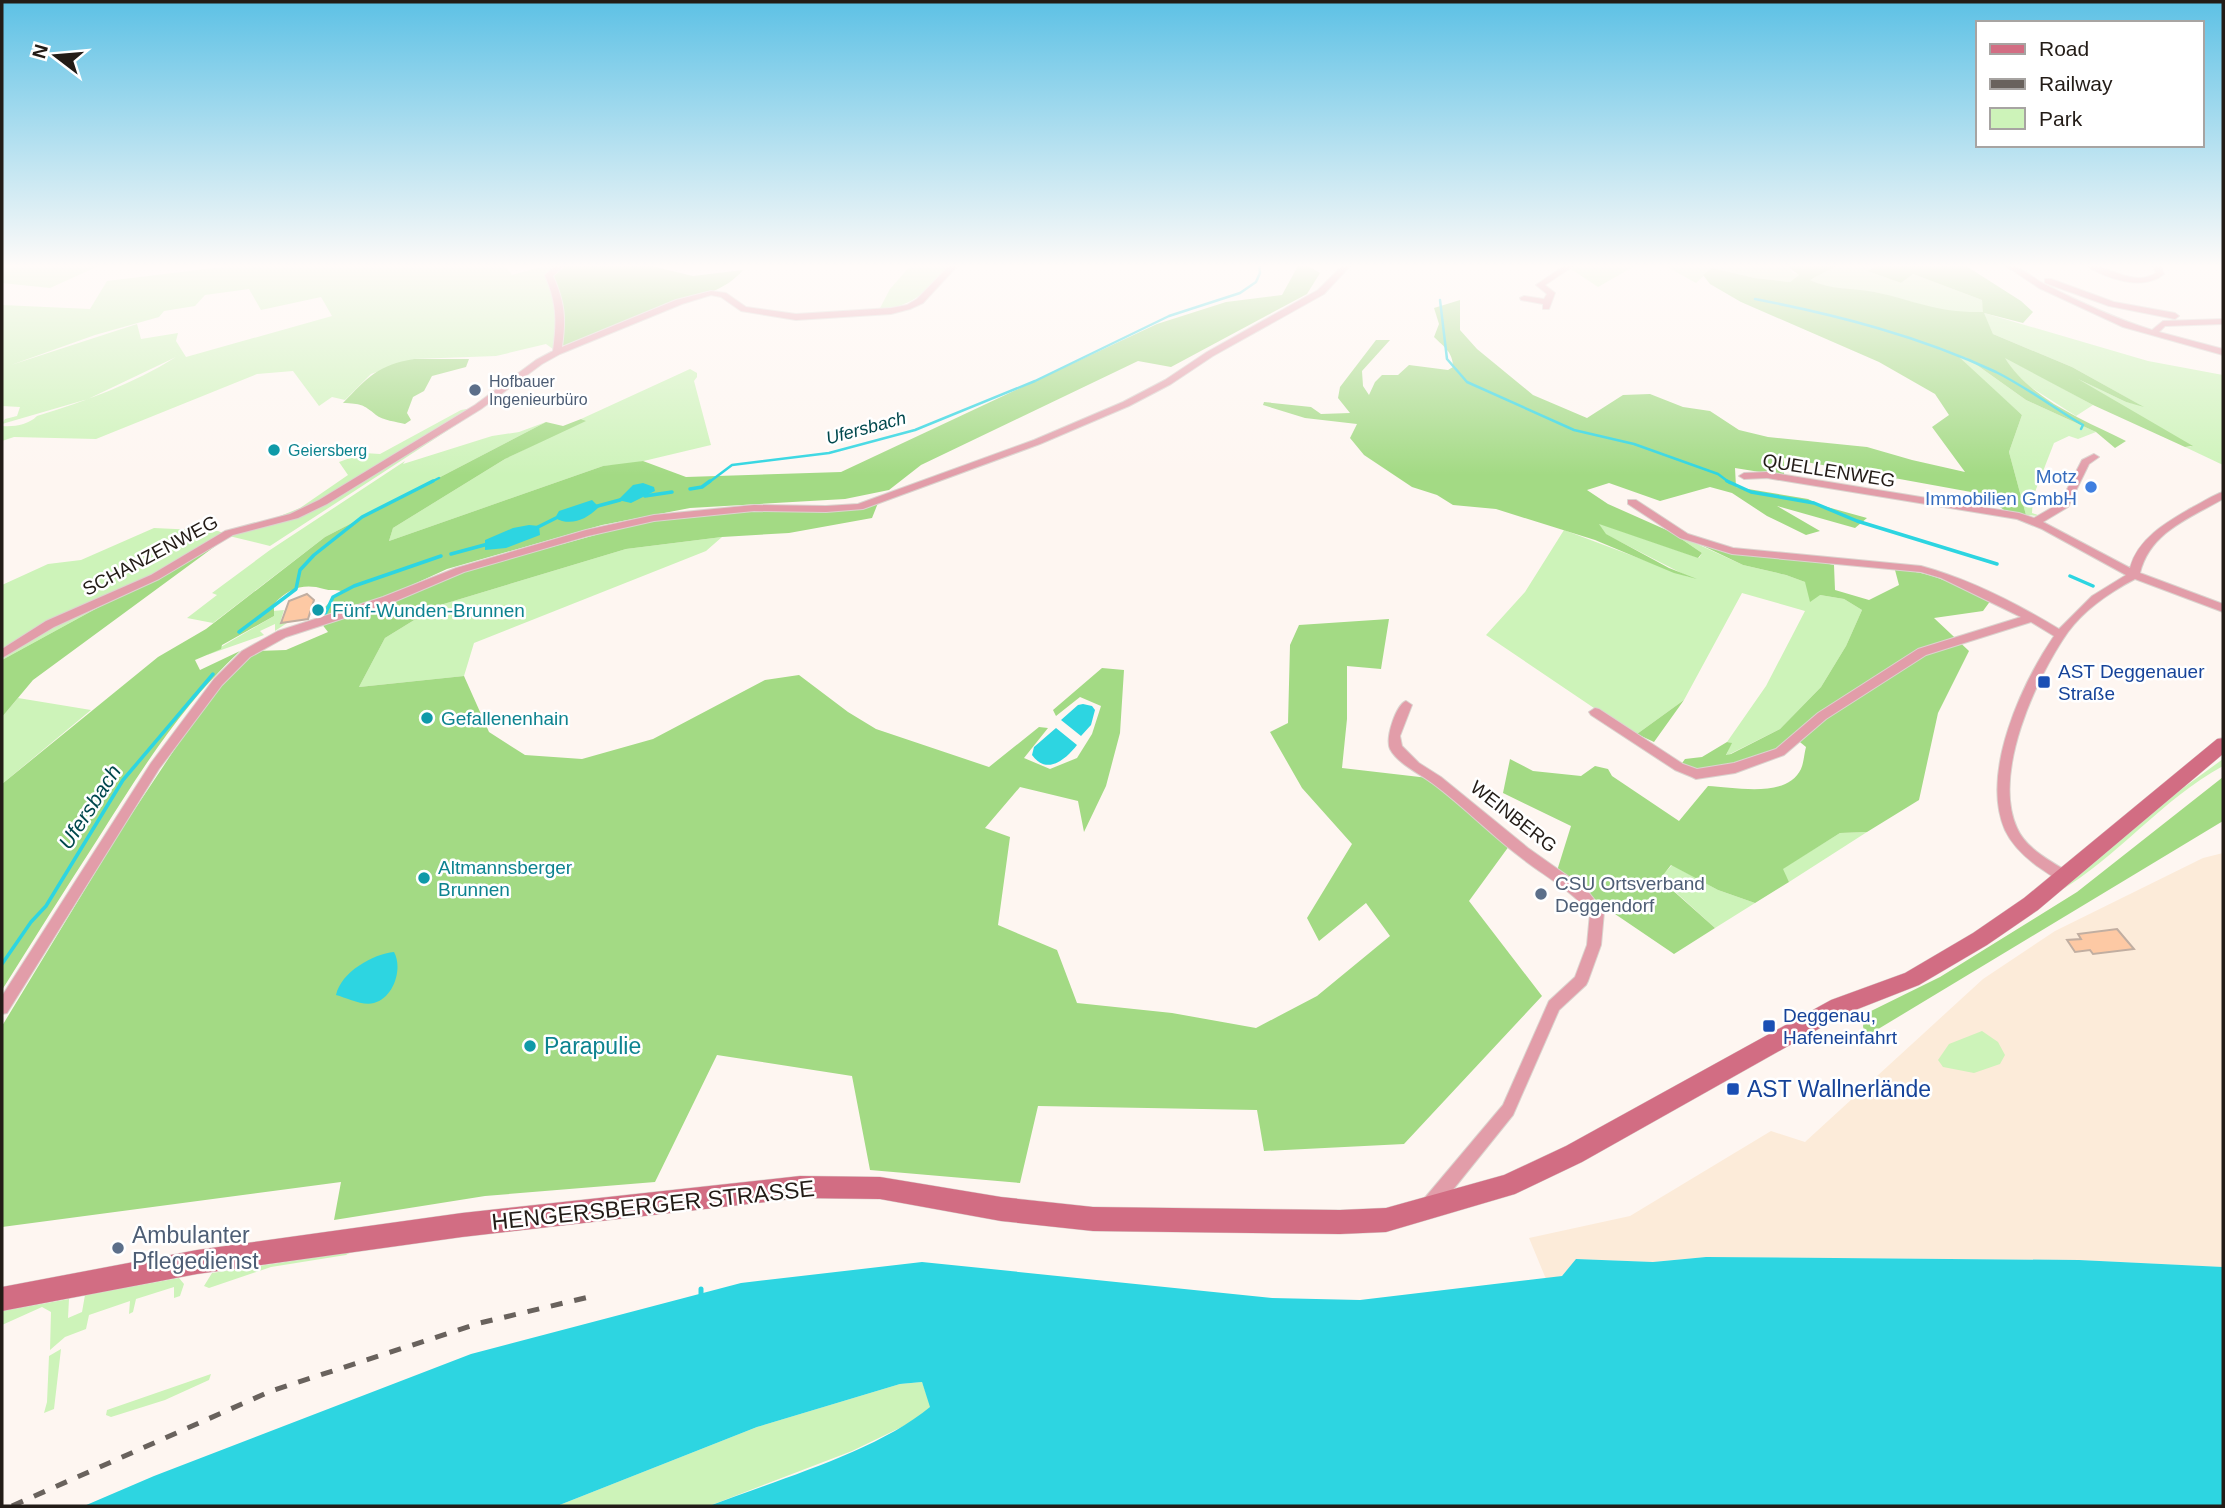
<svg xmlns="http://www.w3.org/2000/svg" width="2225" height="1508" font-family="Arial,sans-serif">
	<rect width="100%" height="100%" fill="#fef6f1"/>
	<!-- industrial -->
	<path fill="#fcebd9" d="M2223,853V1267L2079,1260L1706,1257L1653,1262L1577,1259L1562,1276L1546,1279L1529,1238L1630,1216L1771,1131L1805,1142L1983,979L2055,931L2203,858Z"/>
	<!-- green -->
	<path fill="#cdf3b9" fill-rule="evenodd" d="M2,264H103L50,288L2,283Z
		M247,264H504L512,275L544,266L543,264H562L557,352L546,344L496,356L414,359L371,374L345,400L332,397L319,406L293,371L257,374L96,439L14,437L2,441V426C14,427 28,425 37,416C86,401 133,384 176,357L88,399L2,424L5,419L17,416L20,407L2,406V305L90,309L107,281ZM249,289L261,310L321,297L332,316L186,357L176,341L178,333L141,339L137,324L11,365L95,335L159,317L164,311L195,306L205,295Z
		M912,264H950C923,292 920,304 879,310L890,289Z
		M1577,264H1638L1598,287L1571,269Z
		M1662,264H1784L1793,273L1800,275L1790,282L1755,278L1712,268L1696,283Z
		M1840,264H1880L1869,271L1901,283L1913,274L1982,300L1984,313L2148,361L2223,375V465L2185,447H2192L2070,375L2126,402L2140,405L2072,367L1993,334L1983,313H1952L1875,292L1826,287L1810,280Z
		M1956,356L1967,358L2026,400L2096,432L2078,439L2069,436L2054,443L2033,497L2032,513L2041,516L2026,515L2009,452L2022,415Z
		M2003,356L2093,405L2076,416L2021,381Z
		M690,369L697,373V377L694,381L711,445L631,464L603,466L389,541L393,528L505,459L584,420L581,419Z
		M478,407L476,412L270,546L229,536L2,660V585L48,564L81,560L154,528L218,531L230,536L300,508L348,475L339,462L364,453L380,454L461,410Z
		M546,422L325,537L213,623L187,618L217,595L212,593L270,550L405,461L403,464L492,436L519,432Z
		M1598,523L1699,558L1702,553L1671,532L1743,565L1786,575L1805,582L1820,595L1844,599L1862,610L1846,646L1821,687L1780,729L1726,756L1731,743L1727,742L1766,686L1805,611L1742,593L1684,700L1637,734L1631,733L1486,635L1525,592L1564,530L1689,577L1605,534Z
		M722,537L706,551L474,643L464,676L359,687L385,638L437,606L626,549Z
		M284,610L280,623H287L275,631V624L260,631L264,635L207,655L274,616L273,611Z
		M18,698L91,710L2,784V717Z
		M2223,759V766C2162,799 2118,857 2058,892L2150,812Z
		M1867,832L1789,882L1782,869L1840,833Z
		M1672,865L1718,890L1755,903L1715,928L1660,878Z
		M1982,1031L1998,1042L2005,1055L2000,1064L1974,1073L1943,1067L1938,1060L1949,1044Z
		M351,1252L346,1255L271,1267L209,1288L204,1286L212,1273Z
		M179,1278L184,1284L180,1296L174,1298V1287L136,1299L133,1312L129,1314L130,1301L89,1315L86,1329L65,1337L50,1350L51,1312L42,1307L2,1325V1311L69,1299L68,1318L82,1312L85,1295Z
		M61,1349L54,1409L44,1413L47,1402L49,1356Z
		M211,1374L209,1380L165,1400L111,1417L106,1415L107,1410Z
		M922,1382L931,1407L910,1423L852,1451L709,1506H557L757,1427L900,1384Z"/>
	<!-- forest -->
	<path fill="#a3da84" d="M562,264H643L693,276L743,270C724,292 702,294 677,303C637,318 597,336 557,352L562,317L552,274Z
		M1299,264H1305L1320,273L1307,294L1171,367L1138,361L921,465L889,490L845,499L690,508L602,525L447,569L386,597L320,618L321,611L341,591C335,589 330,591 324,589C304,583 289,588 274,604V616L222,645L221,649L195,660L200,670L240,651C181,706 142,769 99,837C66,888 34,939 2,990V784L158,657L206,629L325,537L546,422L563,426L581,419L586,421L505,459L393,528L389,541L603,466L643,461L686,477L841,472L1157,324L1226,302L1282,295Z
		M1784,264H1840L1810,280C1831,290 1852,288 1875,292C1916,301 1938,313 1983,312L1982,300L1913,274L1901,283L1868,271L1880,264H1963L2021,301L2033,312L2023,323L1984,313L1993,334L2072,367L2144,407L2126,402L2078,379L2193,446L2185,447L2093,405L2005,358C2030,399 2084,420 2126,441L2115,448L2096,432L2026,400L1967,358L1958,356L2022,415L2009,452L2026,515L2004,510L1982,494L1784,458V476L1735,468L1736,487L1808,499L1820,505L1867,518L1855,528L1777,506L1820,531L1806,535L1767,516L1732,493L1710,487L1660,501L1609,483L1587,490L1608,504L1671,532L1702,553L1698,558L1599,524L1606,534L1669,568L1697,579L1674,573L1595,540L1496,509L1453,505L1437,495L1412,487L1364,455L1350,438L1357,424L1305,418L1263,405L1264,402L1311,407L1321,414L1350,413L1338,398L1340,387L1376,340H1390L1362,371L1363,386L1369,395L1375,382L1382,375H1398L1409,365L1448,370L1453,367C1453,352 1444,347 1434,337L1439,324L1434,308L1460,300V330L1477,349L1533,395L1587,418L1623,395L1650,394L1683,407L1710,411L1739,430L1768,437L1867,447L1912,460L1965,472L1932,427L1949,415L1935,394L1879,362L1741,302L1710,284L1703,275L1712,268L1755,278L1790,282L1799,275Z
		M414,359H469L466,367L432,376L424,391L413,397L407,413L411,420L405,424C397,422 382,420 376,415C363,404 361,404 343,403C368,377 378,365 414,359Z
		M878,503L872,518L789,533L722,537L626,549L437,606L385,638L359,687L464,676L489,732L525,755L582,759L653,739L765,680L799,675L848,712L876,729L989,767L1039,727L1048,728L1024,758L1050,769L1077,758L1092,734L1101,706L1080,697L1056,716L1053,710L1102,668L1124,670L1120,733L1106,786L1084,832L1078,801L1020,787L985,828L1010,837L998,925L1057,950L1077,1003L1172,1013L1256,1028L1317,996L1390,936L1366,903L1319,941L1307,918L1352,844L1302,788L1270,732L1288,723L1290,645L1299,625L1389,619L1381,669L1347,666V719L1342,768L1437,779L1512,842L1469,901L1542,996L1404,1144L1264,1151L1257,1110L1038,1106L1020,1183L870,1170L852,1076L717,1055L655,1182L485,1196L334,1220L341,1182L2,1227V1026L121,830L196,717L224,680L257,651L286,650L328,632L321,623L374,609L454,574L639,523L743,511L854,509Z
		M229,536L33,680L2,717V660Z
		M1699,544L1731,554L1801,558L1834,565L1835,590L1869,600L1899,585L1895,570C1929,570 1960,587 1991,600L1983,611L1934,618L1969,651L1938,713L1919,800L1867,832L1840,833L1783,869L1789,882L1755,903L1718,890L1671,865L1660,879L1715,928L1674,954L1556,874L1571,826L1503,793L1510,759L1533,771L1581,776L1595,766L1608,769L1612,776L1679,821L1708,786C1734,787 1787,799 1801,769C1804,762 1804,754 1806,747L1795,738L1779,751L1696,773L1680,766L1685,759L1702,757L1727,742L1732,743L1726,755L1731,754L1780,729L1821,687L1846,646L1862,610L1844,599L1820,595L1810,602L1805,582L1786,575L1743,565Z
		M1684,700L1654,742L1637,734Z
		M2223,777V821L1865,1037L1863,1026L1867,1013L1940,977L2077,892Z"/>
	<!-- water -->
	<path fill="#2dd5e1" d="M643,483L654,487L655,491L631,503L618,500L633,485Z
		M592,500L599,507C587,519 571,527 555,518L559,511Z
		M529,525L539,526L540,535L506,548L485,550V540L513,528Z
		M1083,704L1092,706L1095,710L1091,725L1081,736L1061,720L1078,705Z
		M1056,728L1077,745C1066,759 1047,776 1032,755L1034,747Z
		M394,952C403,968 394,998 374,1003C362,1006 347,998 336,995C341,972 373,954 394,952Z
		M1706,1257L2079,1260L2223,1267V1506H709C776,1480 876,1452 930,1407L922,1382L900,1384L757,1427L557,1506H84L154,1476L471,1354L741,1283L922,1262L1272,1298L1360,1300L1562,1276L1576,1259L1653,1262Z"/>
	<g fill="none" stroke-linecap="round" stroke-linejoin="round">
		<!-- stream-far2 -->
		<path stroke="#2dd5e1" stroke-width="2.5" d="M1755,299C1837,315 1919,336 1996,372C2026,387 2054,408 2083,425L2081,429
			M1440,300L1447,359L1467,382L1574,430L1634,444L1718,474L1730,483
			M429,483L439,478
			M708,483L732,465L829,453L915,430L1035,381L1169,316L1240,293L1256,282L1260,273L1259,264"/>
		<!-- stream-far1 -->
		<path stroke="#2dd5e1" stroke-width="3.5" d="M1727,481L1751,492L1814,503L1857,521L1997,564
			M690,489L702,487L710,481
			M645,496L672,492
			M594,507L620,500
			M538,527L556,518
			M451,554L488,544
			M2070,576L2093,586
			M325,614L333,597L354,586L441,556
			M239,632L296,589L300,570L314,555L362,517L433,481
			M2,964L31,922L46,906L123,780L213,674"/>
		<!-- stream -->
		<path stroke="#2dd5e1" stroke-width="5" d="M701,1289V1294"/>
	</g>
	<!-- building -->
	<path fill="#fdc9a4" stroke="#c1aea1" stroke-width="2" d="M307,594L314,600L308,619L281,623L289,601Z
		M2117,929L2134,949L2093,954L2090,950L2075,952L2067,940L2081,939L2078,934Z"/>
	<g fill="none" stroke-linecap="round" stroke-linejoin="round">
		<defs>
			<path id="minor" d="M557,264H566L553,276C565,303 566,318 562,347L676,300L711,291L726,293L746,307L796,314L891,308L907,305L917,299L951,264H959L923,303L910,309L891,314L796,320L741,311L721,297L711,295L682,304L560,354L542,364L481,409L327,504L298,518L233,535L159,579L54,627L2,658V649L46,621L151,575L225,531L290,514L319,500L475,405L536,360L553,351C557,320 557,304 545,275Z
				M1344,264H1352L1324,294L1213,356L1171,384L1129,406L1040,444L863,509L826,512L754,511L654,521L588,536L464,572L391,603L286,637L250,657L222,685L159,769L7,1013L2,1014V996L151,763L214,679L242,651L278,631L383,597L456,568L586,530L654,515L754,505L826,506L858,504L1034,440L1123,402L1165,380L1207,352L1318,290Z
				M1567,264H1576L1545,285L1555,293L1549,309H1543V304L1521,300L1520,298L1524,296L1544,299L1547,294L1536,285Z
				M2003,264C2019,264 2032,278 2046,285C2080,302 2116,319 2152,330L2163,321L2223,319V324L2165,326L2159,332L2223,349V355L2123,327L2039,288Z
				M2084,264C2108,264 2132,288 2156,273L2152,264H2160L2164,274C2143,292 2104,278 2084,264Z
				M2045,279H2051L2114,302L2175,313L2179,316L2175,319L2109,306L2045,283Z
				M2094,454L2099,457L2089,464L2068,507L2043,522L2130,568C2138,538 2167,522 2193,507C2203,502 2213,495 2223,492V499C2190,518 2150,532 2140,573L2223,604V612L2135,579C2110,592 2084,610 2068,632C2036,678 1992,773 2017,828C2026,849 2052,862 2070,873L2072,877L2070,881L2065,882C2055,879 2046,872 2037,866C2024,856 2012,845 2005,830C1980,773 2022,683 2054,636L2031,622L1926,655L1826,719L1784,755L1735,773L1696,779L1692,777L1675,770L1591,715L1589,712L1595,708L1599,709L1683,764L1697,769L1734,763L1776,749L1818,713L1918,649L2021,617L1941,578L1921,572L1732,554L1680,538L1628,504V500H1636L1688,534L1733,548L1921,566C1969,579 2016,603 2059,629L2092,596L2126,575L2042,529L2017,519L1767,478L1744,479L1739,476L1744,473L1767,472L2019,513L2034,518L2060,503L2082,460Z
				M1406,701L1412,705L1400,736L1402,746L1419,763L1441,777L1528,848L1586,889L1604,912L1601,945L1588,981L1586,985L1559,1010L1513,1115L1435,1212L1429,1214L1423,1212L1421,1206L1423,1200L1503,1105L1549,1001L1575,977L1587,945L1590,913C1569,888 1544,876 1519,856C1489,833 1462,805 1432,783C1420,774 1397,763 1390,749C1385,738 1396,705 1406,701Z"/>
			<path id="secondary" d="M2223,738V754L2038,910L1987,945L1919,985L1845,1014L1582,1162L1515,1194L1386,1232L1340,1234L1093,1231L1001,1221L880,1199L800,1198L462,1237L197,1274L2,1311V1287L197,1250L462,1213L800,1176L880,1177L1001,1197L1093,1207L1340,1210L1386,1208L1504,1175L1566,1146L1831,1000L1905,973L1973,933L2024,898L2217,739Z"/>
		</defs>
		<!-- minor casing -->
		<use href="#minor" stroke="#dbd3ce" stroke-width="2"/>
		<!-- secondary casing -->
		<use href="#secondary" stroke="#dbd3ce" stroke-width="1"/>
		<!-- minor -->
		<use href="#minor" fill="#e29da9" fill-rule="evenodd"/>
		<!-- secondary -->
		<use href="#secondary" fill="#d26d83" fill-rule="evenodd"/>
		<!-- rail -->
		<path stroke="#69625d" stroke-width="5" stroke-dasharray="12 12" stroke-linecap="butt" d="M12,1506L271,1391L480,1323L593,1296"/>
	</g>
	<!-- sky -->
	<linearGradient id="sky" x2="0" y2="1"><stop stop-color="#5dc1e5"/><stop offset="0.56" stop-color="#fffbf9"/><stop offset="1" stop-color="#fffbf9" stop-opacity="0"/></linearGradient>
	<rect width="2225" height="475" fill="url(#sky)"/>
	<!-- markers -->
	<g fill="#5c6f8a" stroke="#fff" stroke-width="2.5">
		<circle cx="475" cy="390" r="7"/>
		<circle cx="1541" cy="894" r="7"/>
		<circle cx="118" cy="1248" r="7"/>
	</g>
	<g fill="#0f9aa8" stroke="#fff" stroke-width="2.5">
		<circle cx="274" cy="450" r="7"/>
		<circle cx="318" cy="610" r="7"/>
		<circle cx="427" cy="718" r="7"/>
		<circle cx="424" cy="878" r="7"/>
		<circle cx="530" cy="1046" r="7"/>
	</g>
	<circle fill="#3f7fe0" stroke="#fff" stroke-width="2.5" cx="2091" cy="487" r="7"/>
	<g fill="#1a4fb4" stroke="#fff" stroke-width="2.5">
		<rect x="2037" y="675" width="14" height="14" rx="3.5"/>
		<rect x="1762" y="1019" width="14" height="14" rx="3.5"/>
		<rect x="1726" y="1082" width="14" height="14" rx="3.5"/>
	</g>
	<g text-anchor="middle" stroke-width="5" stroke-linejoin="round" paint-order="stroke">
		<!-- far-service labels -->
		<g font-size="16" fill="#4e5e75" stroke="#fff" text-anchor="start">
			<text x="489" y="387">Hofbauer<tspan x="489" dy="18">Ingenieurbüro</tspan></text>
		</g>
		<!-- far-culture labels -->
		<g font-size="16" fill="#0d838f" stroke="#fff" text-anchor="start">
			<text x="288" y="456">Geiersberg</text>
		</g>
		<!-- far-water labels -->
		<g font-size="18" font-style="italic" fill="#00484d" stroke="#fff">
			<text transform="translate(866 428) rotate(-15)" y="6">Ufersbach</text>
		</g>
		<!-- street labels -->
		<g font-size="19" fill="#231c17" stroke="#fff">
			<text transform="translate(1829 470) rotate(9)" y="7">QUELLENWEG</text>
			<text transform="translate(150 555) rotate(-28)" y="7">SCHANZENWEG</text>
			<text transform="translate(1514 816) rotate(38)" y="7">WEINBERG</text>
		</g>
		<!-- shop labels -->
		<g font-size="19" fill="#366cbe" stroke="#fff" text-anchor="end">
			<text x="2077" y="483">Motz<tspan x="2077" dy="22">Immobilien GmbH</tspan></text>
		</g>
		<!-- culture labels -->
		<g font-size="19" fill="#0d838f" stroke="#fff" text-anchor="start">
			<text x="332" y="617">Fünf-Wunden-Brunnen</text>
			<text x="441" y="725">Gefallenenhain</text>
			<text x="438" y="874">Altmannsberger<tspan x="438" dy="22">Brunnen</tspan></text>
		</g>
		<!-- transit labels -->
		<g font-size="19" fill="#164399" stroke="#fff" text-anchor="start">
			<text x="2058" y="678">AST Deggenauer<tspan x="2058" dy="22">Straße</tspan></text>
			<text x="1783" y="1022">Deggenau,<tspan x="1783" dy="22">Hafeneinfahrt</tspan></text>
		</g>
		<!-- service labels -->
		<g font-size="19" fill="#4e5e75" stroke="#fff" text-anchor="start">
			<text x="1555" y="890">CSU Ortsverband<tspan x="1555" dy="22">Deggendorf</tspan></text>
		</g>
		<!-- water labels -->
		<g font-size="21" font-style="italic" fill="#00484d" stroke="#fff">
			<text transform="translate(90 807) rotate(-57)" y="7">Ufersbach</text>
		</g>
		<!-- near-culture labels -->
		<g font-size="23" fill="#0d838f" stroke="#fff" text-anchor="start">
			<text x="544" y="1054">Parapulie</text>
		</g>
		<!-- near-transit labels -->
		<g font-size="23" fill="#164399" stroke="#fff" text-anchor="start">
			<text x="1747" y="1097">AST Wallnerlände</text>
		</g>
		<!-- near-street labels -->
		<g font-size="23" fill="#231c17" stroke="#fff">
			<text transform="translate(653 1205) rotate(-6)" y="8">HENGERSBERGER STRASSE</text>
		</g>
		<!-- near-service labels -->
		<g font-size="23" fill="#4e5e75" stroke="#fff" text-anchor="start">
			<text x="132" y="1243">Ambulanter<tspan x="132" dy="26">Pflegedienst</tspan></text>
		</g>
	</g>
	<!-- border -->
	<rect width="2225" height="1508" fill="none" stroke="#231c17" stroke-width="7"/>
	<!-- legend -->
	<rect x="1976" y="21" width="228" height="126" fill="#ffffff" stroke="#a7a4a2" stroke-width="2"/>
	<rect x="1990" y="44" width="35" height="10" fill="#d26d83" stroke="#a7a4a2" stroke-width="2"/>
	<text x="2039" y="56" font-size="21" fill="#231c17">Road</text>
	<rect x="1990" y="79" width="35" height="10" fill="#69625d" stroke="#a7a4a2" stroke-width="2"/>
	<text x="2039" y="91" font-size="21" fill="#231c17">Railway</text>
	<rect x="1990" y="108" width="35" height="21" fill="#cdf3b9" stroke="#a7a4a2" stroke-width="2"/>
	<text x="2039" y="126" font-size="21" fill="#231c17">Park</text>
	<!-- north arrow -->
	<g transform="translate(56 56) rotate(286)" stroke="#ffffff" stroke-width="5" paint-order="stroke">
	<path d="M0-5L12 26L0 18L-12 26Z" fill="#231c17"/>
	<text y="-10" font-size="19" font-weight="bold" text-anchor="middle" fill="#231c17">N</text>
	</g>
</svg>
